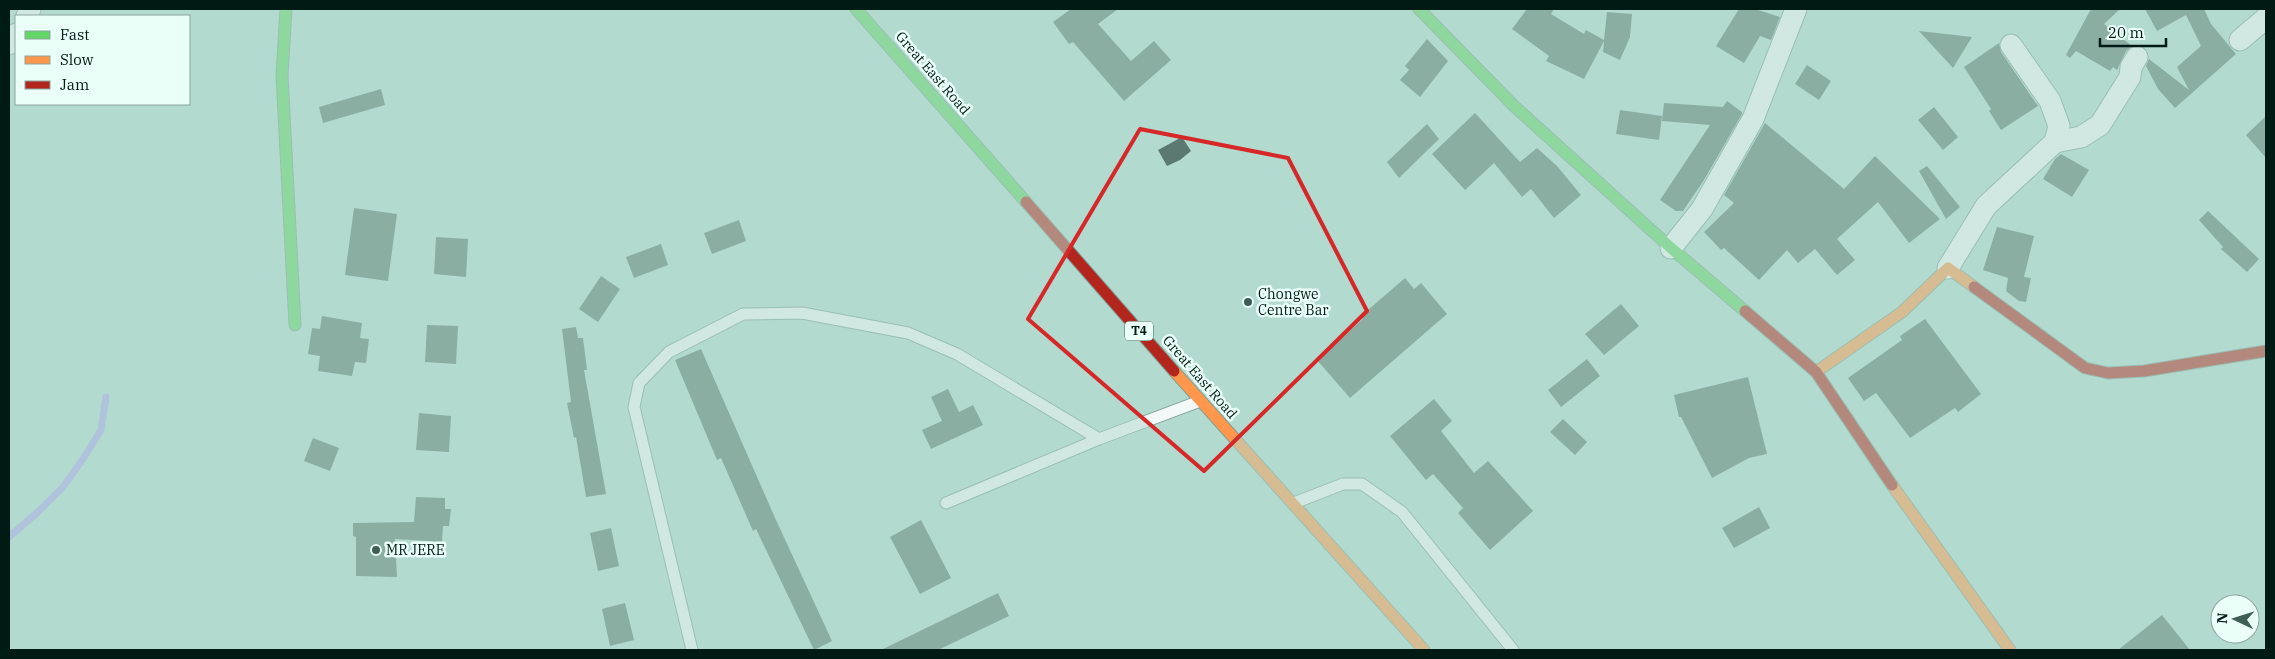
<svg xmlns="http://www.w3.org/2000/svg" width="2275" height="659" font-family="'IBM Plex Serif',serif">
	<rect width="100%" height="100%" fill="#b2dace"/>
	<g fill="none" stroke-linecap="round" stroke-linejoin="round">
		<!-- stream -->
		<path stroke="#aea6ed" stroke-width="7" d="M9,537L39,511L63,487L83,459L101,430L106,397"/>
	</g>
	<!-- building -->
	<path fill="#5b7970" d="M1071,9H1118L1098,24L1131,61L1154,41L1171,60L1124,101L1073,42L1069,44L1053,22Z
		M1527,9H1554L1551,14L1584,34L1586,30L1604,40L1607,12L1632,14L1630,37L1620,60L1603,52L1604,41L1584,79L1546,61L1549,56L1512,29Z
		M1739,9H1755L1780,17L1771,40L1760,36L1744,63L1716,46Z
		M2091,9H2120L2104,24L2132,46L2126,51L2117,70L2113,67L2110,71L2076,51L2070,58L2066,55Z
		M2145,9H2204L2211,24L2236,54L2175,108L2158,89L2146,66L2149,59L2189,90L2177,67L2201,46L2186,15L2157,31Z
		M1919,31L1946,34L1972,37L1953,68Z
		M1427,39L1448,61L1420,97L1400,80L1409,70L1405,66Z
		M1999,43L2001,52L2038,106L2001,130L1989,111L1991,109L1964,67Z
		M1807,65L1831,81L1819,100L1795,84Z
		M381,89L385,105L323,123L319,107Z
		M1727,101L1742,112V114L1704,180L1683,211H1676L1660,200L1710,125L1662,121L1664,103L1723,107Z
		M1934,107L1958,137L1943,150L1918,120Z
		M1620,110L1662,116L1659,140L1616,134Z
		M1475,113L1520,162L1537,148L1557,166L1581,195L1554,218L1531,189L1522,197L1494,163L1465,190L1432,154Z
		M2266,116V158L2246,135Z
		M1765,123L1844,189L1875,156L1940,219L1909,243L1878,202L1837,239L1855,260L1837,275L1815,249L1798,263L1787,250L1759,280L1724,248L1721,250L1704,232L1734,203L1724,195Z
		M1427,124L1439,139L1399,178L1387,162Z
		M1182,137L1191,151L1180,160L1167,166L1158,150Z
		M2061,154L2089,170L2072,197L2043,179L2055,159Z
		M1927,166L1960,207L1946,219L1919,171Z
		M354,208L397,214L388,281L345,275Z
		M2208,211L2259,259L2247,272L2221,249L2223,247L2199,220Z
		M739,220L746,241L712,254L704,233Z
		M1997,227L2034,236L2024,277L2031,278L2026,302L2019,301L2006,291L2008,278L1983,270Z
		M436,237L468,239L466,277L434,274Z
		M661,244L668,265L634,278L626,257Z
		M601,276L620,289L598,322L579,309Z
		M1405,278L1414,289L1421,283L1447,314L1350,398L1317,360L1363,319L1361,316Z
		M1621,304L1639,326L1604,355L1585,334Z
		M322,316L362,323L360,338L369,339L366,363L355,362L352,376L318,371L320,356L308,354L312,328L320,329Z
		M1925,319L1981,394L1958,412L1955,408L1910,438L1876,393L1864,401L1848,378L1902,340L1900,336Z
		M427,325L458,326L456,364L425,362Z
		M576,327L578,338H583L587,370H584L606,494L586,497L576,437L574,438L567,403L571,402L562,329Z
		M701,349L776,520L832,641L814,650L756,529L753,531L721,458L717,460L675,360Z
		M1587,359L1600,376L1561,407L1548,390Z
		M1748,377L1767,454L1749,458L1712,478L1681,417H1679L1674,395Z
		M948,389L959,412L973,405L983,425L931,449L922,430L942,421L931,397Z
		M1434,399L1452,421L1441,431L1474,473L1488,461L1533,511L1490,550L1458,513L1463,508L1433,474L1426,480L1390,436Z
		M419,413L451,416L449,452L416,450Z
		M1563,419L1587,442L1575,455L1550,432Z
		M313,438L339,448L330,471L304,461Z
		M416,497L445,498V509H451L449,526H443L442,542L395,539L397,577L356,576V537L353,536V523L414,522Z
		M1759,507L1770,528L1734,548L1722,528Z
		M921,520L951,578L920,594L890,537Z
		M611,528L619,566L598,571L590,533Z
		M998,593L1009,616L938,650H881Z
		M625,603L634,640L610,646L602,609Z
		M2162,615L2190,650H2118Z"/>
	<g fill="none" stroke-linecap="round" stroke-linejoin="round">
		<defs>
			<path id="lane" d="M946,503L1099,439L1200,401
				M1294,503L1343,484H1362L1402,512L1513,650
				M692,650L634,407L639,383L669,352L743,314L802,313L908,333L957,354L1099,439"/>
			<path id="street" d="M27,16L30,9
				M2240,40L2266,18
				M9,44L16,34
				M2011,45L2050,101L2059,126L2055,142
				M1671,248L1702,209L1753,119L1796,9
				M1948,268L1986,206L2055,142L2081,137L2100,125L2130,77L2131,67L2137,57"/>
			<path id="fast" d="M286,9L282,75L295,325
				M856,9L1026,202
				M1419,9L1514,106L1671,248L1745,311"/>
			<path id="slow" d="M1174,371L1424,650
				M1816,372L1902,312L1948,268L1974,287
				M1892,485L2010,650"/>
			<path id="jam" d="M1026,202L1174,371
				M1974,287L2085,368L2108,373L2144,371L2266,351
				M1745,311L1816,372L1892,485"/>
		</defs>
		<!-- lane casing -->
		<use href="#lane" stroke="#7d9c94" stroke-width="13"/>
		<!-- street casing -->
		<use href="#street" stroke="#7d9c94" stroke-width="23"/>
		<!-- fast casing -->
		<use href="#fast" stroke="#7d9c94" stroke-width="13"/>
		<!-- slow casing -->
		<use href="#slow" stroke="#7d9c94" stroke-width="13"/>
		<!-- jam casing -->
		<use href="#jam" stroke="#7d9c94" stroke-width="13"/>
		<!-- lane -->
		<use href="#lane" stroke="#f3f9f8" stroke-width="11"/>
		<!-- street -->
		<use href="#street" stroke="#f3f9f8" stroke-width="21"/>
		<!-- fast -->
		<use href="#fast" stroke="#63d668" stroke-width="11"/>
		<!-- slow -->
		<use href="#slow" stroke="#ff974d" stroke-width="11"/>
		<!-- jam -->
		<use href="#jam" stroke="#b3261e" stroke-width="11"/>
	</g>
	<!-- marked area -->
	<path d="M0 0H2275V659H0ZM1140,129L1288,158L1367,311L1204,471L1028,319Z" fill="#b2dace" fill-opacity=".55" fill-rule="evenodd"/>
	<path fill="none" stroke="#d62828" stroke-width="4" stroke-linejoin="round" d="M1140,129L1288,158L1367,311L1204,471L1028,319Z"/>
	<!-- markers -->
	<g fill="#3e5e55" stroke="#eafff8" stroke-width="2">
		<circle cx="1248" cy="302" r="5"/>
		<circle cx="376" cy="550" r="5"/>
	</g>
	<g text-anchor="middle" stroke-width="5" stroke-linejoin="round" paint-order="stroke">
		<!-- shield labels -->
		<rect fill="#eafff8" stroke="#465f58" stroke-width="1" x="1125" y="321.5" width="28" height="19" rx="4"/>
		<g font-size="12" font-weight="bold" fill="#001b14">
			<text x="1139" y="335">T4</text>
		</g>
		<!-- street labels -->
		<g font-size="14" fill="#001b14" stroke="#eafff8">
			<text transform="translate(933 73) rotate(49)" y="5">Great East Road</text>
			<text transform="translate(1200 377) rotate(49)" y="5">Great East Road</text>
		</g>
		<!-- poi labels -->
		<g font-size="14" fill="#001b14" stroke="#eafff8" text-anchor="start">
			<text x="1258" y="299">Chongwe<tspan x="1258" dy="16">Centre Bar</tspan></text>
			<text x="386" y="555">MR JERE</text>
		</g>
	</g>
	<!-- border -->
	<rect width="2275" height="659" fill="none" stroke="#001b14" stroke-width="20"/>
	<!-- legend -->
	<rect x="15" y="15" width="175" height="90" fill="#eafff8" stroke="#8ca49d"/>
	<rect x="25" y="31" width="25" height="8" fill="#63d668" stroke="#8ca49d"/>
	<text x="60" y="40" font-size="15" fill="#001b14">Fast</text>
	<rect x="25" y="56" width="25" height="8" fill="#ff974d" stroke="#8ca49d"/>
	<text x="60" y="65" font-size="15" fill="#001b14">Slow</text>
	<rect x="25" y="81" width="25" height="8" fill="#b3261e" stroke="#8ca49d"/>
	<text x="60" y="90" font-size="15" fill="#001b14">Jam</text>
	<!-- north arrow -->
	<g transform="translate(2235 619) rotate(274)"><circle r="24" fill="#eafff8" stroke="#8ca49d"/>
	<path d="M0-4L9 19L0 12L-9 19Z" fill="#3e5e55"/>
	<text y="-8" font-size="14" font-weight="bold" text-anchor="middle" fill="#001b14">N</text>
	</g>
	<!-- scale -->
	<path d="M2100 38v8h66v-8" fill="none" stroke="#001b14" stroke-width="2.5"/>
	<text x="2108" y="38" font-size="15" fill="#001b14" stroke="#eafff8" stroke-width="4" paint-order="stroke">20 m</text>
</svg>
